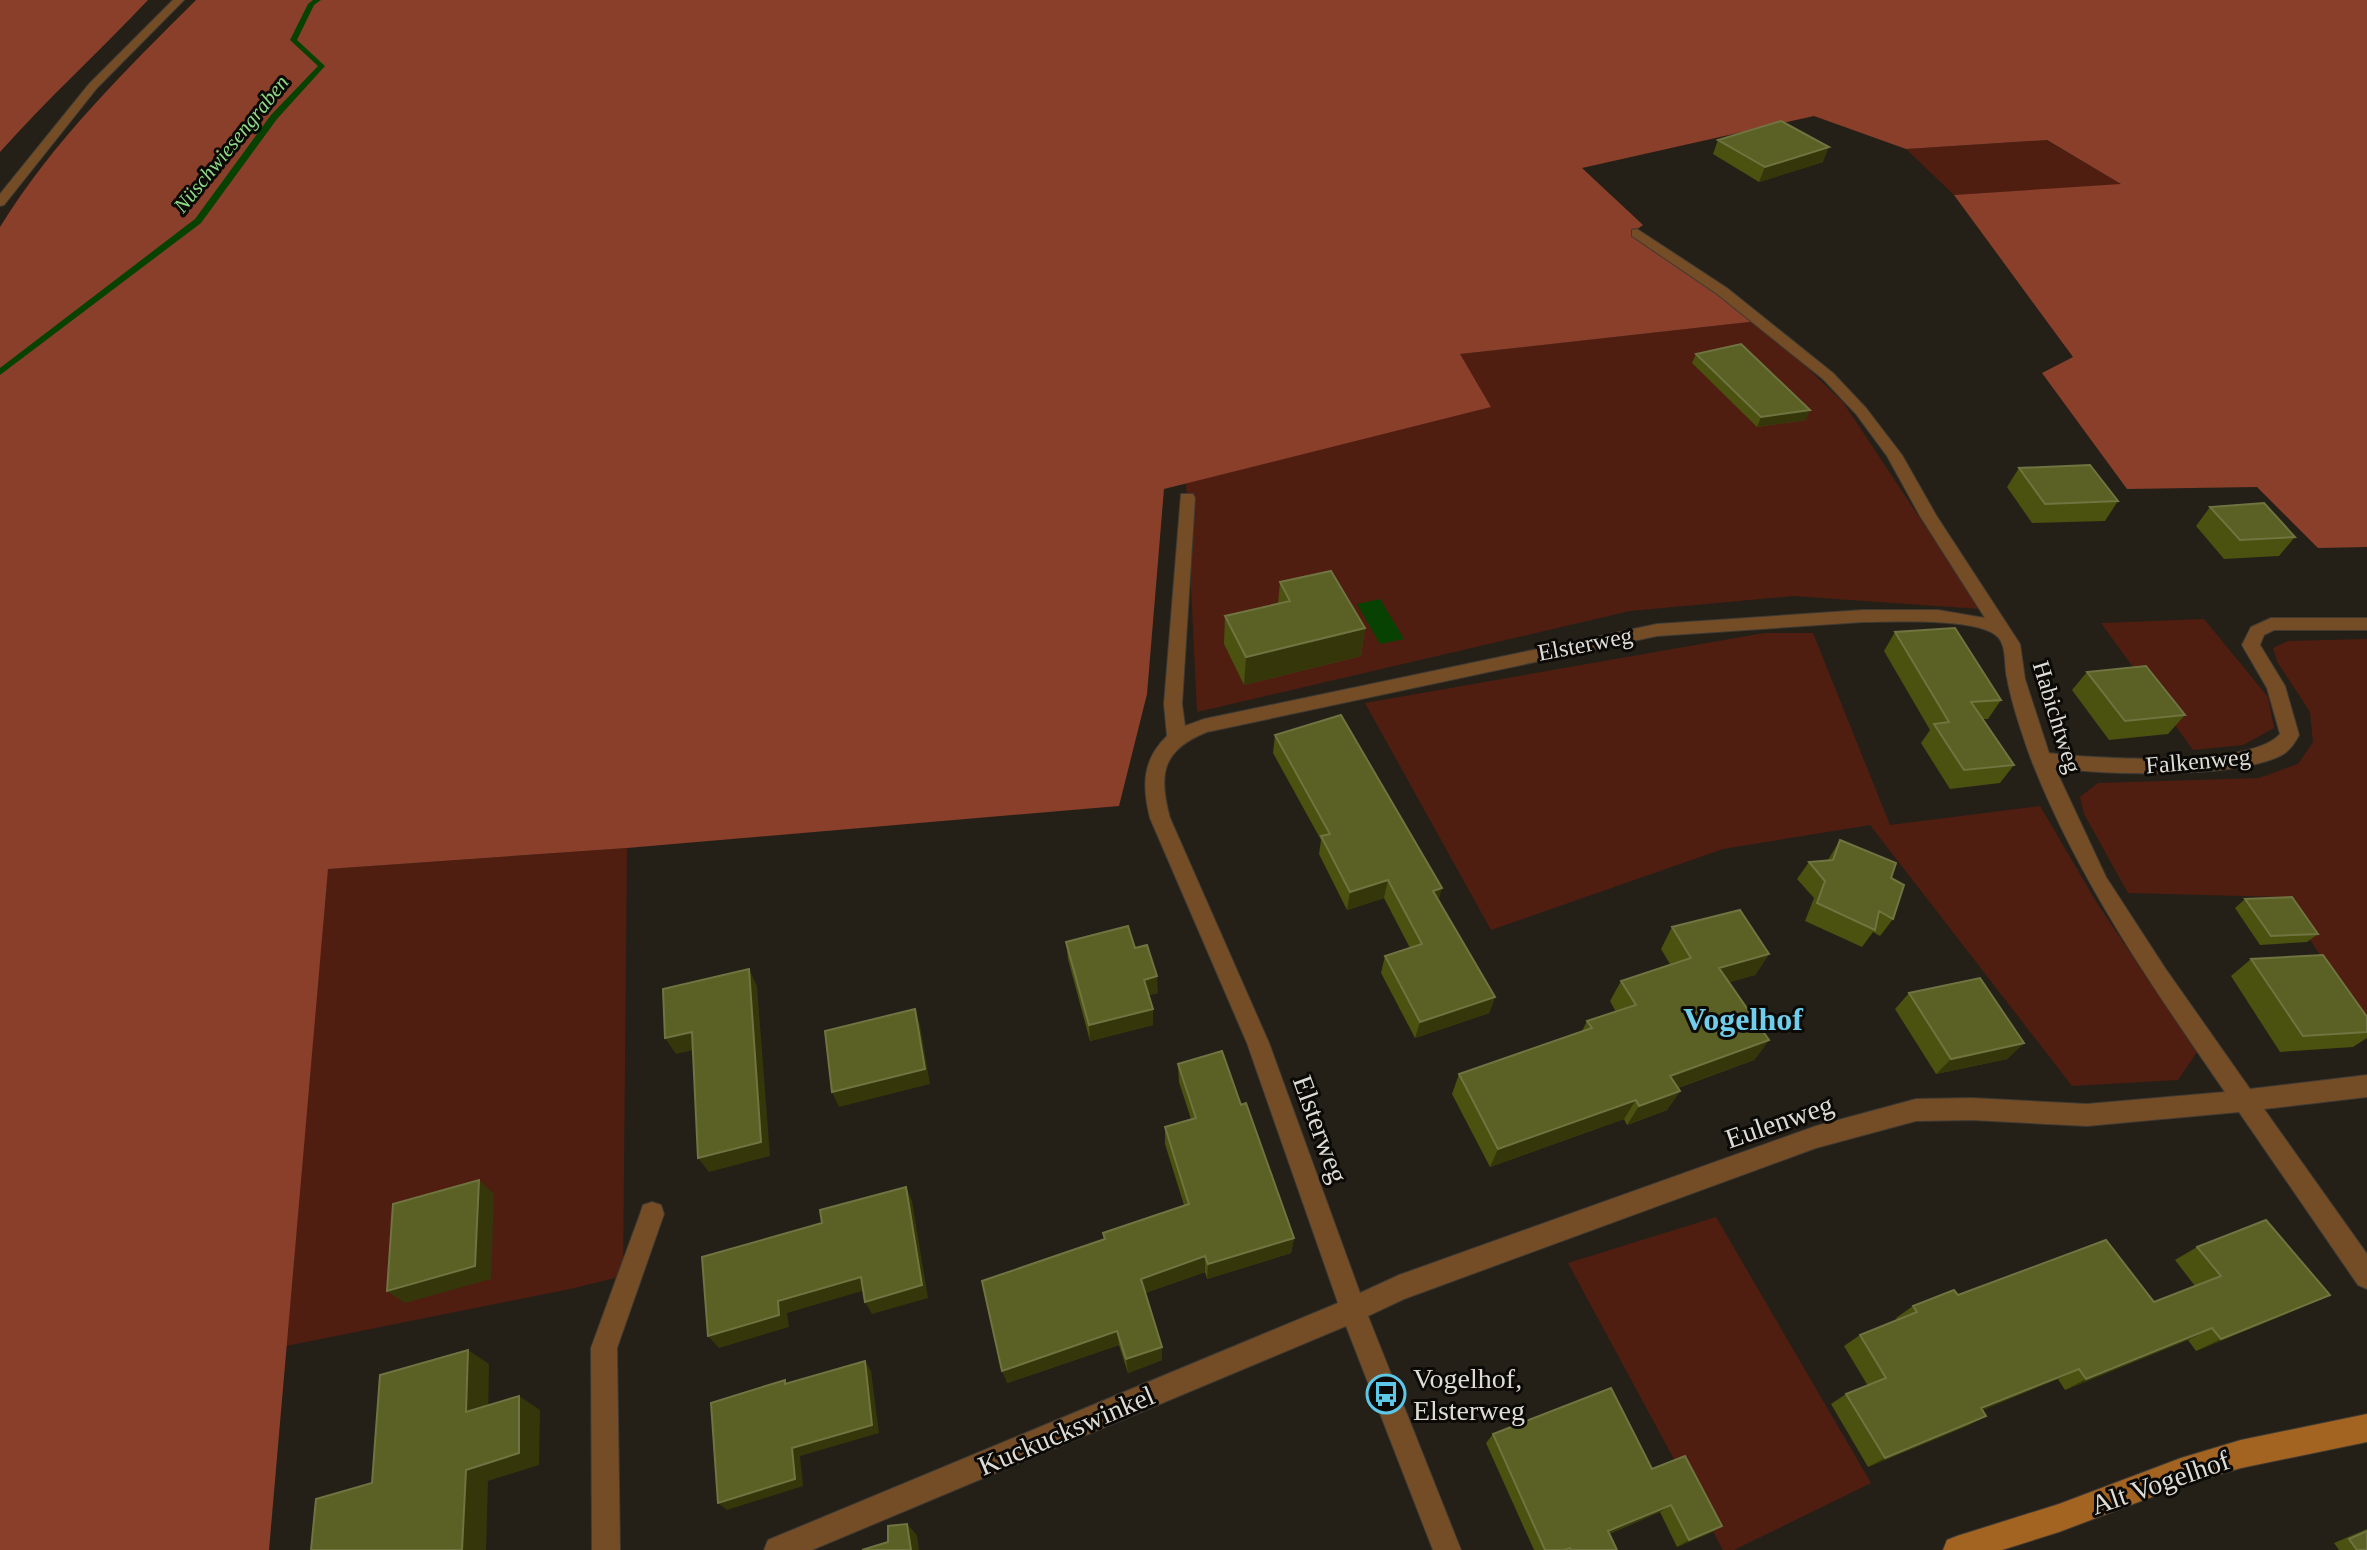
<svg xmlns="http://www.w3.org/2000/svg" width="2367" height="1550" font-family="'Times New Roman',serif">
	<rect width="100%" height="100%" fill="#242018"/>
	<!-- green -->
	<path fill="#4f1e11" d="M2046,140L2123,185L1954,195L1906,149Z
		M1758,321L1843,402L1980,609L1793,596L1630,611L1197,712L1186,483L1490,407L1459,354Z
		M2204,619L2268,697L2274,728L2243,745L2193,750L2101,623Z
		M1764,633H1813L1890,825L2040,806L2097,903L2197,1052L2178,1080L2072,1086L1870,825L1723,849L1491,930L1365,703Z
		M2367,639V1024L2281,897L2128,893L2084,814L2080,797L2098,783L2259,778L2298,764L2313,742L2310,712L2278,663L2273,648L2288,641Z
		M627,848L623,1276L570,1289L286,1346L327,869Z
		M1716,1217L1871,1483L1734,1550H1723L1568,1263Z"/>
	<!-- forest -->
	<path fill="#893f2a" d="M0,0H148C99,52 47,99 0,152Z
		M196,0H2367V547L2318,548L2257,487L2127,489L2042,373L2073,357L1954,195L2121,184L2047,140L1906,149L1814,116L1582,168L1643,225L1632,233L1758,321L1460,354L1491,407L1164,489L1147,694L1119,806L627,848L328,869L269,1550H0V227C54,140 124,72 196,0Z"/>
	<!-- water -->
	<path fill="#074202" d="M1380,599L1404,639L1380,644L1357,604Z"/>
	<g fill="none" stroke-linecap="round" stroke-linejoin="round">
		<!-- stream -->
		<path fill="#074202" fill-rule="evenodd" d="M313,0H321L314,5L297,40L325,66L277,119L201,223L0,375V368L195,219L271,115L318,66L290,40L308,4Z"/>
		<defs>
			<path id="minor" d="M1637,229L1727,288L1833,373L1866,408L1902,455L1936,515L2020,644L2025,679L2049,753C2094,759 2251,768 2280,734L2267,688L2242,645L2251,627L2271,618H2367V630H2274L2264,635L2260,645L2285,686L2299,735C2295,743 2289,751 2282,755C2236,779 2107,775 2055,768L2106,877L2165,968L2250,1089L2367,1075V1097L2264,1109L2367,1254V1289L2358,1285L2239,1112L2087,1126L1972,1120L1916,1121L1816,1148L1404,1299L1368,1316L1461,1550H1433L1346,1326L812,1550H764L768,1540L1338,1303L1247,1043L1150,818C1142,786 1142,760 1167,736L1164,704L1181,494H1193L1195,498L1182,704L1185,726L1204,719L1657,624L1863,610H1938L1985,618L1920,516L1887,456L1856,414L1823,379L1717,294L1632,236V230ZM1863,622C1891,622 1979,617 1998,637C2007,647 2004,666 2007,678C2012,705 2022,734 2031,759C2078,880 2152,986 2225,1092L2087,1104L1972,1098L1916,1099L1816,1126L1399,1275L1360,1293L1269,1043L1170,818C1158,774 1162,750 1207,732L1657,636Z
				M652,1202L661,1205L664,1214L617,1348L620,1550H592L591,1348L640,1214L643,1205Z"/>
			<path id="tertiary" d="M173,0H184L97,88L4,205L0,206V194L89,84Z"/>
			<path id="secondary" d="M2367,1414V1442L2241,1468L2181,1486L2059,1532L2002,1550H1943L1947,1540L1957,1536L2059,1504L2181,1458L2241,1440Z"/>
		</defs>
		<!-- minor casing -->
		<use href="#minor" stroke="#3e3a33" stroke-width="2"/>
		<!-- tertiary casing -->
		<use href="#tertiary" stroke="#3e3a33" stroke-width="2"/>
		<!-- secondary casing -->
		<use href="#secondary" stroke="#3e3a33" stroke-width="2"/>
		<!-- minor -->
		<use href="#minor" fill="#744d27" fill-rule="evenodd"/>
		<!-- tertiary -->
		<use href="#tertiary" fill="#744d27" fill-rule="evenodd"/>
		<!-- secondary -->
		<use href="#secondary" fill="#a46421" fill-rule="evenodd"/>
	</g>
	<!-- wall -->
	<path fill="#4b510f" d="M1718,140L1823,162L1759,182L1713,154Z
		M1696,354L1806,420L1757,427L1692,363Z
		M2019,468L2118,501L2105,521L2032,523L2007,487Z
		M2210,507L2295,537L2279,556L2224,559L2196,526Z
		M1280,582L1365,628L1361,656L1244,685L1224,644L1225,616L1278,604Z
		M1895,632L2001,700L1988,719H1983L2014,765L2000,783L1950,789L1921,743L1930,730L1884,651Z
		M2087,672L2185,715L2168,734L2109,740L2072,690Z
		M1275,735L1439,901L1495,997L1489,1013L1415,1038L1381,973L1385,956L1410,948L1384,898L1347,910L1319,854L1321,840L1273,753Z
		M1840,840L1891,878L1893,919L1880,936L1873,932L1862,947L1805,921L1814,898L1797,879L1809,862L1828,860Z
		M2245,899L2318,934L2307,942L2260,945L2235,908Z
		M1672,927L1769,954L1755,975L1729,982L1769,1040L1754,1060L1678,1088L1680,1091L1667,1110L1627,1125L1624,1119L1490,1167L1452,1094L1459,1074L1582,1031L1587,1021L1616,1012L1610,1001L1621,981L1670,964L1661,949Z
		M1066,942L1135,948L1158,993L1149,995L1153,1009V1025L1090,1041L1068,959Z
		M2251,959L2367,1017V1038L2353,1047L2280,1052L2231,976Z
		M1909,993L2024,1043L2007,1059L1936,1074L1895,1009Z
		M1178,1064L1241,1105L1294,1238L1291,1253L1207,1279L1205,1272L1145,1293L1162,1360L1128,1373L1119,1345L1007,1383L1104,1240L1103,1233L1184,1205L1165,1144V1127L1191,1119L1179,1082Z
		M2197,1247L2303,1307L2196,1351L2188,1340L2065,1390L2058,1379L1982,1410L1986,1416L1967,1426L1868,1467L1831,1404L1846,1394L1868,1386L1844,1346L1860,1335L1898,1320L1896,1318L1913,1306L1958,1295L2154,1302L2195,1286L2175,1260Z
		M1493,1434L1652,1469L1722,1526L1710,1533L1677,1547L1660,1512L1609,1534L1617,1550H1534L1486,1443Z
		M2367,1529V1550H2339L2334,1543Z"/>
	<!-- shaded-wall -->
	<path fill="#35370a" d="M1829,147L1823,162L1759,182L1765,167Z
		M1810,410L1806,420L1757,427L1761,417Z
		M1365,628L1361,656L1244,685L1246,657Z
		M1388,880L1384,898L1347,910L1350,892Z
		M1442,888L1437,906L1433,891Z
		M1769,954L1755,975L1706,989L1719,968Z
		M749,969L757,986L770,1156L709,1172L698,1158Z
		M1157,976L1158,993L1144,996V980Z
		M1495,997L1489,1013L1415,1038L1420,1022Z
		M915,1009L920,1025L930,1084L839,1107L832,1092Z
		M1153,1009V1025L1090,1041L1089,1025Z
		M692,1032L702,1048L676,1054L665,1038Z
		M1769,1040L1754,1060L1658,1095L1670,1076Z
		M2024,1043L2007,1059L1936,1074L1951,1059Z
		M1680,1091L1667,1110L1627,1125L1639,1106Z
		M1636,1100L1624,1119L1490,1167L1498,1149Z
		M479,1180L494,1194L491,1279L405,1303L387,1291Z
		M906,1187L912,1201L928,1298L872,1314L865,1302Z
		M1294,1238L1291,1253L1207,1279L1208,1264Z
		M1205,1256V1272L1142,1294L1141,1279Z
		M861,1277L869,1289L787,1313L789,1327L719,1348L708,1336L778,1301Z
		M2330,1295L2303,1307L2196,1351L2221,1339Z
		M2212,1328L2188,1340L2065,1390L2086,1379Z
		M1117,1331L1119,1345L1007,1383L1002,1371Z
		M1162,1347V1360L1128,1373L1126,1359Z
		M468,1350L489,1364L488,1425L466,1412Z
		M865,1361L871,1371L879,1433L800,1456L803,1486L727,1510L718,1503L792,1448Z
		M2079,1369L2058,1379L1962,1419L1981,1408Z
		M519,1396L540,1410L539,1465L488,1481L486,1550H462L466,1470Z
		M1986,1416L1967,1426L1868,1467L1885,1458Z
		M1671,1505L1660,1512L1598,1538L1608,1531Z
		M907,1524L917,1535L919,1550H911Z
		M1722,1526L1710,1533L1677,1547L1689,1540Z"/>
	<!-- building -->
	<path fill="#5b6024" stroke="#6f7440" stroke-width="2" d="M1781,121L1829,147L1765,167L1718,140Z
		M1741,344L1810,410L1761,417L1696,354Z
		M2090,465L2118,501L2045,504L2019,468Z
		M2264,503L2295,537L2240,540L2210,507Z
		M1331,571L1365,628L1246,657L1225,616L1290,601L1280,582Z
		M1955,628L2001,700L1971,702L2014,765L1964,770L1934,724L1949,722L1895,632Z
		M2146,666L2185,715L2125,721L2087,672Z
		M1341,715L1442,888L1433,891L1495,997L1420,1022L1385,956L1422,944L1388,880L1350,892L1321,836L1330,834L1275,735Z
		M1840,840L1896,863L1891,878L1904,885L1893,919L1879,911L1875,930L1817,903L1825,881L1809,862L1833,860Z
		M2292,897L2318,934L2271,936L2245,899Z
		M1740,910L1769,954L1719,968L1769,1040L1670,1076L1680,1091L1639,1106L1636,1100L1498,1149L1459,1074L1592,1028L1587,1021L1636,1005L1621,981L1691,958L1672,927Z
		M1128,926L1135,948L1147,945L1157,976L1144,980L1153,1009L1089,1025L1066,942Z
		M2323,955L2367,1017V1032L2303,1036L2251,959Z
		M749,969L761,1142L698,1158L692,1032L665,1038L663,989Z
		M1980,978L2024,1043L1951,1059L1909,993Z
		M915,1009L925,1069L832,1092L825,1031Z
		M1222,1051L1241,1105L1246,1103L1294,1238L1208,1264L1205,1256L1141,1279L1162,1347L1126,1359L1117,1331L1002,1371L982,1281L1105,1239L1103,1233L1189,1204L1165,1127L1196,1118L1178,1064Z
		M479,1180L475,1266L387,1291L393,1204Z
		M906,1187L922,1285L865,1302L861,1277L778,1301L779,1315L708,1336L702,1257L822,1223L820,1210Z
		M2266,1220L2330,1295L2221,1339L2212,1328L2086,1379L2079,1369L1981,1408L1986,1416L1885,1458L1846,1394L1886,1378L1860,1335L1917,1312L1913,1306L1954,1290L1958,1295L2106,1240L2154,1302L2221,1276L2197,1247Z
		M468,1350L466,1412L519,1396V1453L466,1470L462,1550H311L316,1499L372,1483L380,1375Z
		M865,1361L872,1425L792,1448L795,1479L718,1503L711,1403L785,1380V1384Z
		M1611,1388L1652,1469L1685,1456L1722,1526L1689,1540L1671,1505L1608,1531L1617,1550H1571L1570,1548L1564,1550H1545L1493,1434Z
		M907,1524L911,1550H862L888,1542V1526Z
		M2367,1531V1550H2357L2349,1539Z"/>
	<!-- icons -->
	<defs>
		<symbol id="bus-ring" viewBox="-11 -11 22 22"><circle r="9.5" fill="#0c0a07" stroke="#5dc7e8" stroke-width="1.5"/><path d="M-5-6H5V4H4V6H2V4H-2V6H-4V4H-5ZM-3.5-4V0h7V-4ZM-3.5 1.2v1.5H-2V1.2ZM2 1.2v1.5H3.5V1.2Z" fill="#5dc7e8"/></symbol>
	</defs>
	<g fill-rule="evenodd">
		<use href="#bus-ring" x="1364" y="1372" width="44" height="44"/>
	</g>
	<g text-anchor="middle" stroke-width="6" stroke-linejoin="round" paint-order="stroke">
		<!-- far-water labels -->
		<g font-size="21" font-style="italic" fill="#8fda86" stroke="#0c0a07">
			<text transform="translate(231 144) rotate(-51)" y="7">Nüschwiesengraben</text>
		</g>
		<!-- street labels -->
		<g font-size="24" fill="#dedcd6" stroke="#0c0a07">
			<text transform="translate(1585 644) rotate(-11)" y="8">Elsterweg</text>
			<text transform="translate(2057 717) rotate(73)" y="8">Habichtweg</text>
			<text transform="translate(2198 761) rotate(-5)" y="8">Falkenweg</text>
		</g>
		<!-- near-street labels -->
		<g font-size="28" fill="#dedcd6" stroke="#0c0a07">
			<text transform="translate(1779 1121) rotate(-19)" y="10">Eulenweg</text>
			<text transform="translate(1321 1129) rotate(70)" y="10">Elsterweg</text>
			<text transform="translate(1066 1430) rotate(-23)" y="10">Kuckuckswinkel</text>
			<text transform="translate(2160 1482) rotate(-19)" y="10">Alt Vogelhof</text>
		</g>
		<!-- near-poi labels -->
		<g font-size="28" fill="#dedcd6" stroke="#0c0a07" text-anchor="start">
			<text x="1413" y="1388">Vogelhof,<tspan x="1413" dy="32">Elsterweg</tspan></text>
		</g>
		<!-- district labels -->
		<g font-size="32" font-weight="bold" fill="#6eceec" stroke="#0c0a07">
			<text x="1743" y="1030">Vogelhof</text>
		</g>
	</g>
</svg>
